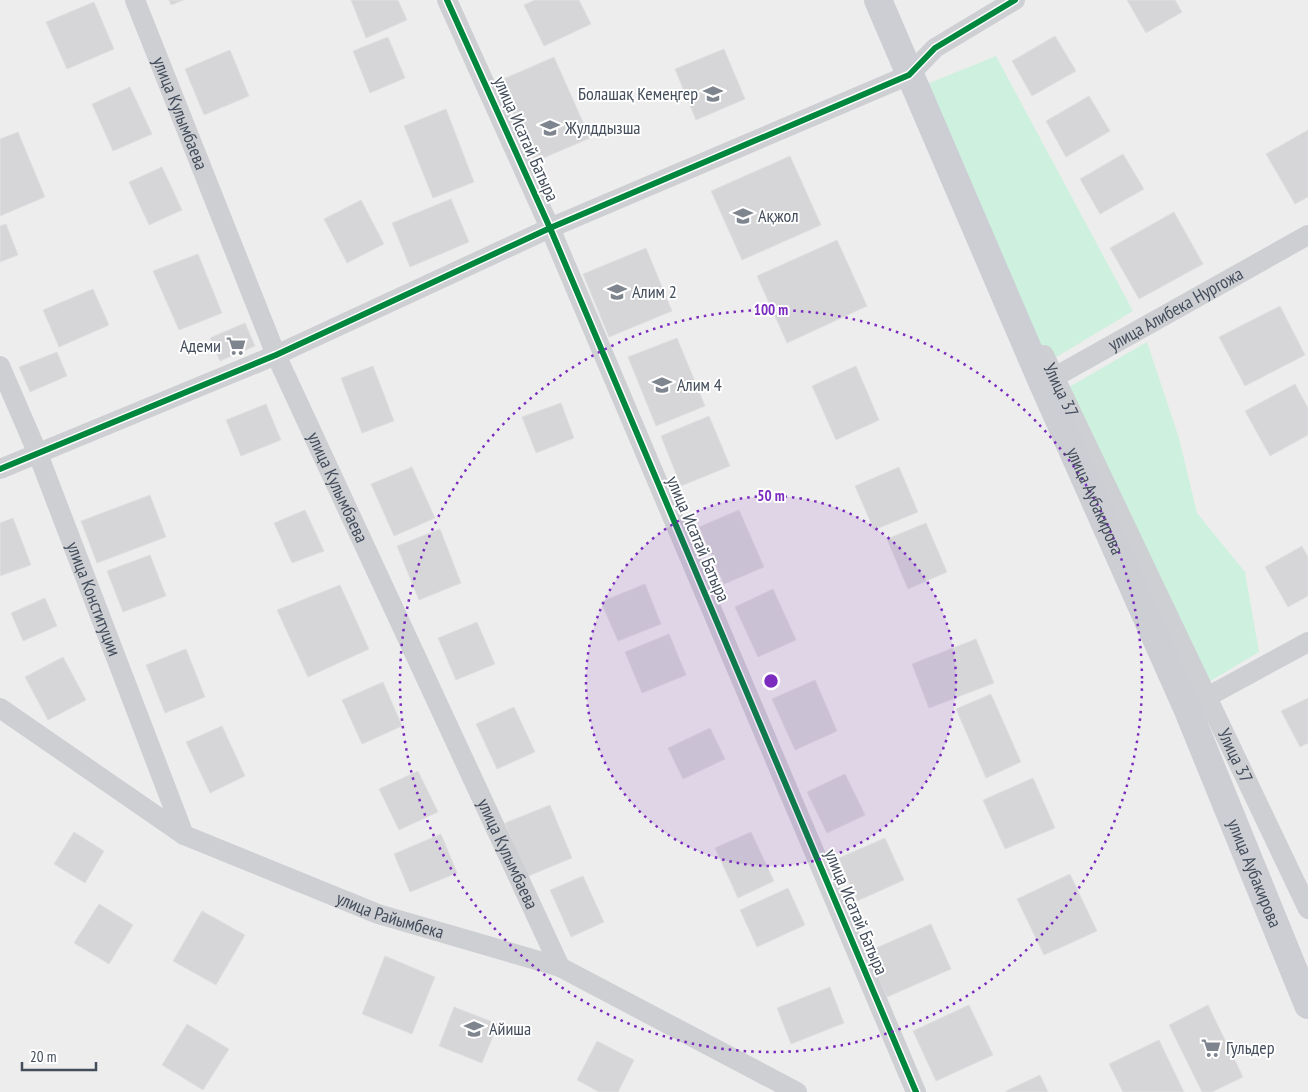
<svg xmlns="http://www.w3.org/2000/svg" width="1308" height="1092" font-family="'PT Sans Narrow',sans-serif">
	<rect width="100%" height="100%" fill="#eeeded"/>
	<!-- green -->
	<path fill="#cef0df" d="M996,56L1133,311L1048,362L922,86Z
		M1147,342L1179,438L1197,513L1245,572L1259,652L1202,686L1062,391Z"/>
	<!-- building -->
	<path fill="#d6d6d9" stroke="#dfdfe0" d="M169,0H184L171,5Z
		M351,0H398L407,20L366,38Z
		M535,0H579L591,24L544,46L524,5Z
		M1127,0H1175L1182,12L1146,33Z
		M94,2L114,49L67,69L46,22Z
		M1055,36L1076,71L1032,96L1012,61Z
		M388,37L405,78L370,93L353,51Z
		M724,49L745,99L696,120L675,69Z
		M230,50L249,96L204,115L185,69Z
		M554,57L590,138L534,162L499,81Z
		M130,87L152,134L113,151L92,104Z
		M1089,96L1110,131L1066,157L1046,121Z
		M446,109L474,182L433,198L404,126Z
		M1308,130V197L1295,204L1266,154Z
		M18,132L45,197L0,216V139Z
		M1123,154L1144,189L1100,214L1080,179Z
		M790,156L821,225L742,260L711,191Z
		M162,167L182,210L149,225L129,182Z
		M451,199L469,242L410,267L392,223Z
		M361,200L384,244L347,263L324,219Z
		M1174,212L1203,264L1139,299L1110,248Z
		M6,224L18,255L0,262V226Z
		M837,240L867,306L787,343L757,276Z
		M646,248L672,311L609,337L583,274Z
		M198,254L222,313L179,330L153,271Z
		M93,289L109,325L59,347L43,310Z
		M1280,306L1305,355L1245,386L1219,337Z
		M245,323L255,346L220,361L210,338Z
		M677,338L705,406L656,426L628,357Z
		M57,352L67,376L30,392L19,367Z
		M373,366L394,421L362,433L341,378Z
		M856,366L879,420L836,440L812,386Z
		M1295,384L1308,408V435L1270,456L1245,411Z
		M561,403L574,438L536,453L522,417Z
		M266,404L281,440L241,456L226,420Z
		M709,416L730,466L681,486L661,436Z
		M412,467L435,518L394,536L371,484Z
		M899,467L918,512L874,530L855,486Z
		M150,495L166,537L97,563L81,521Z
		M305,510L324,551L292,563L274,523Z
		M739,510L764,567L724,584L699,527Z
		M13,518L31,565L0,576V523Z
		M926,523L947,572L908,589L887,539Z
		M440,529L461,583L419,600L397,546Z
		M1302,546L1308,557V596L1288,607L1265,567Z
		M150,555L166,596L123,612L107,571Z
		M645,584L661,624L618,641L601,602Z
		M340,585L369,649L308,677L277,610Z
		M773,589L796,640L758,657L735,607Z
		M45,598L57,626L23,641L11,613Z
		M477,622L495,664L456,680L438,638Z
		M669,634L686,675L642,693L625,652Z
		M976,639L994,683L929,708L912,664Z
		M186,649L205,697L165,713L146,665Z
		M63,657L86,700L48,720L25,677Z
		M815,680L837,731L795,750L772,699Z
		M383,682L402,726L362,744L342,700Z
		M991,694L1021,762L986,778L956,709Z
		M1308,698V743L1300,747L1281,711Z
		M514,707L535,752L497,769L476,724Z
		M222,726L245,776L210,793L186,742Z
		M710,728L725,759L683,779L668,748Z
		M418,771L438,812L399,830L379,789Z
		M845,774L865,815L827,833L807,792Z
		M1033,778L1055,828L1005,849L983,800Z
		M550,805L572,858L526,877L505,823Z
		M74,832L104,851L85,883L54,864Z
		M751,832L774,881L738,898L715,848Z
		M441,834L457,873L410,892L394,854Z
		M885,838L904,880L857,901L839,858Z
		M1070,874L1097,931L1044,955L1017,899Z
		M583,876L604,922L571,937L550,890Z
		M788,888L805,925L757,947L740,910Z
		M99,904L133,925L109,964L74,943Z
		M202,911L245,935L216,985L173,961Z
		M931,924L951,969L887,997L867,952Z
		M385,956L435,977L412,1034L362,1014Z
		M830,987L844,1023L791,1044L777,1008Z
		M969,1005L993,1055L936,1081L913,1031Z
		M1208,1005L1243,1077L1212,1092H1202L1169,1025Z
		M454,1007L498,1024L482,1063L439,1046Z
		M187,1024L229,1049L203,1090L162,1065Z
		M1159,1040L1184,1092H1123L1109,1064Z
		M597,1041L634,1060L618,1092H599L577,1080Z
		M1040,1075L1048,1092H1007L1006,1091Z"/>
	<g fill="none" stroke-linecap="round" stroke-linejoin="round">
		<!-- minor -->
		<g stroke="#cdcfd3" stroke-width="20">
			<path id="s1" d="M135,0L276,355L560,967"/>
			<path d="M447,0L550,228L916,1092"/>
			<path id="s2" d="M1044,355L1308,909"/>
			<path id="s3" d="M0,366L38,454L184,835"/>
			<path id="s4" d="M1044,383L1308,235"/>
			<path d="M0,469L276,355L550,228L909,75L935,48L1015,0"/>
			<path d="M1196,703L1308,642"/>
			<path id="s5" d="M0,708L184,835L378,914L560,967L797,1092"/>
		</g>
		<!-- secondary -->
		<path stroke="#ccced3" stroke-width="28" id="s6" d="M878,0L1043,384L1187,708L1308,1005"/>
		<defs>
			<path id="cycleway" d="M447,0L550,228L916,1092
				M0,469L276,355L550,228L909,75L935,48L1015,0"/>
		</defs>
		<!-- cycleway casing -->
		<use href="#cycleway" stroke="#fff" stroke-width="9"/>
		<!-- cycleway -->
		<use href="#cycleway" stroke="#00873e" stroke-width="6"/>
	</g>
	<!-- distance rings -->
	<circle cx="771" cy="681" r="185" fill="#7b2cbf" fill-opacity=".12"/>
	<g fill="none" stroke="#7b2cbf" stroke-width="2.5" stroke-dasharray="2.5 5">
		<circle cx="771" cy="681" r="185"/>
		<circle cx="771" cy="681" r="371"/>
	</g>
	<!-- icons -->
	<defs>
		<symbol id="school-bare" viewBox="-9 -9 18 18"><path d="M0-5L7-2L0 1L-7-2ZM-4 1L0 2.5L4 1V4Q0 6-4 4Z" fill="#7f858e" stroke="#fff" stroke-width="2.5" paint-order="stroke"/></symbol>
		<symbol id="supermarket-bare" viewBox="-9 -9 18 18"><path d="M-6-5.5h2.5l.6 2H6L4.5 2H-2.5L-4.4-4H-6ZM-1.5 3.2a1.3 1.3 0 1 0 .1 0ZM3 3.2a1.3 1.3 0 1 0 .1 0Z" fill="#7f858e" stroke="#fff" stroke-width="2.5" paint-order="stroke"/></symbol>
	</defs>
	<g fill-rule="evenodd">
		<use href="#school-bare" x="699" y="80" width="28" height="28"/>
		<use href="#school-bare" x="536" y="114" width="28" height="28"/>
		<use href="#school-bare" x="729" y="202" width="28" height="28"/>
		<use href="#school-bare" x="603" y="278" width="28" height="28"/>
		<use href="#supermarket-bare" x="222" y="332" width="28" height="28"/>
		<use href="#school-bare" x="648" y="371" width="28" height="28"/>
		<use href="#school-bare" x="460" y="1015" width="28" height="28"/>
		<use href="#supermarket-bare" x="1197" y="1034" width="28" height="28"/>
	</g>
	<g text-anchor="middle" stroke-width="4" stroke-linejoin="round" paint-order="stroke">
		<!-- poi labels -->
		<g font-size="18" fill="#434d5b" stroke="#fff" text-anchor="start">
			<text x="698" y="100" text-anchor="end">Болашақ Кемеңгер</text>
			<text x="565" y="134">Жулддызша</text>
			<text x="758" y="222">Ақжол</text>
			<text x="632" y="298">Алим 2</text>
			<text x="221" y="352" text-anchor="end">Адеми</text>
			<text x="677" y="391">Алим 4</text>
			<text x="489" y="1035">Айиша</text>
			<text x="1226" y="1054">Гульдер</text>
		</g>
		<!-- street labels -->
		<g font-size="18" fill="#434d5b" stroke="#fff">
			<text dy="6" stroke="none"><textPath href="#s1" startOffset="122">улица Кулымбаева</textPath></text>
			<text transform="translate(526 139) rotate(66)" y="6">улица Исатай Батыра</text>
			<text dy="6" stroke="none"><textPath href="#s4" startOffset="151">улица Алибека Нургожа</textPath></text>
			<text dy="6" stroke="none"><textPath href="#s2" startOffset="39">Улица 37</textPath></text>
			<text dy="6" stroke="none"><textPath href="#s1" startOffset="528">улица Кулымбаева</textPath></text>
			<text dy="6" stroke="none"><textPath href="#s6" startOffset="546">улица Аубакирова</textPath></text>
			<text transform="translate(698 539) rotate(67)" y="6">улица Исатай Батыра</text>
			<text dy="6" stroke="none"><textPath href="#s3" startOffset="251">улица Конституции</textPath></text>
			<text dy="6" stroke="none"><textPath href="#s2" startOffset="444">Улица 37</textPath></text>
			<text dy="6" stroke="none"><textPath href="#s1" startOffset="932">улица Кулымбаева</textPath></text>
			<text dy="6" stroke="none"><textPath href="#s6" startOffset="951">улица Аубакирова</textPath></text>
			<text transform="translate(856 912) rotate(67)" y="6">улица Исатай Батыра</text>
			<text dy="6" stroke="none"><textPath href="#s5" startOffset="445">улица Райымбека</textPath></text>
		</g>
	</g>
	<circle cx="771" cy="681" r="8" fill="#7b2cbf" stroke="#fff" stroke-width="2.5"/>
	<g font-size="15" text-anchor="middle" font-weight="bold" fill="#7b2cbf" stroke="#fff" stroke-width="4" stroke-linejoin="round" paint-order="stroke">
		<text x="771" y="315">100 m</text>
		<text x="771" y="501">50 m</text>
	</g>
	<!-- scale -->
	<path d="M22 1062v8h74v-8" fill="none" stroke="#434d5b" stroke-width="2.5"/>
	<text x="30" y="1062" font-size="15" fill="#434d5b" stroke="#ffffff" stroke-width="4" paint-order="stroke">20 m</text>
</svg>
